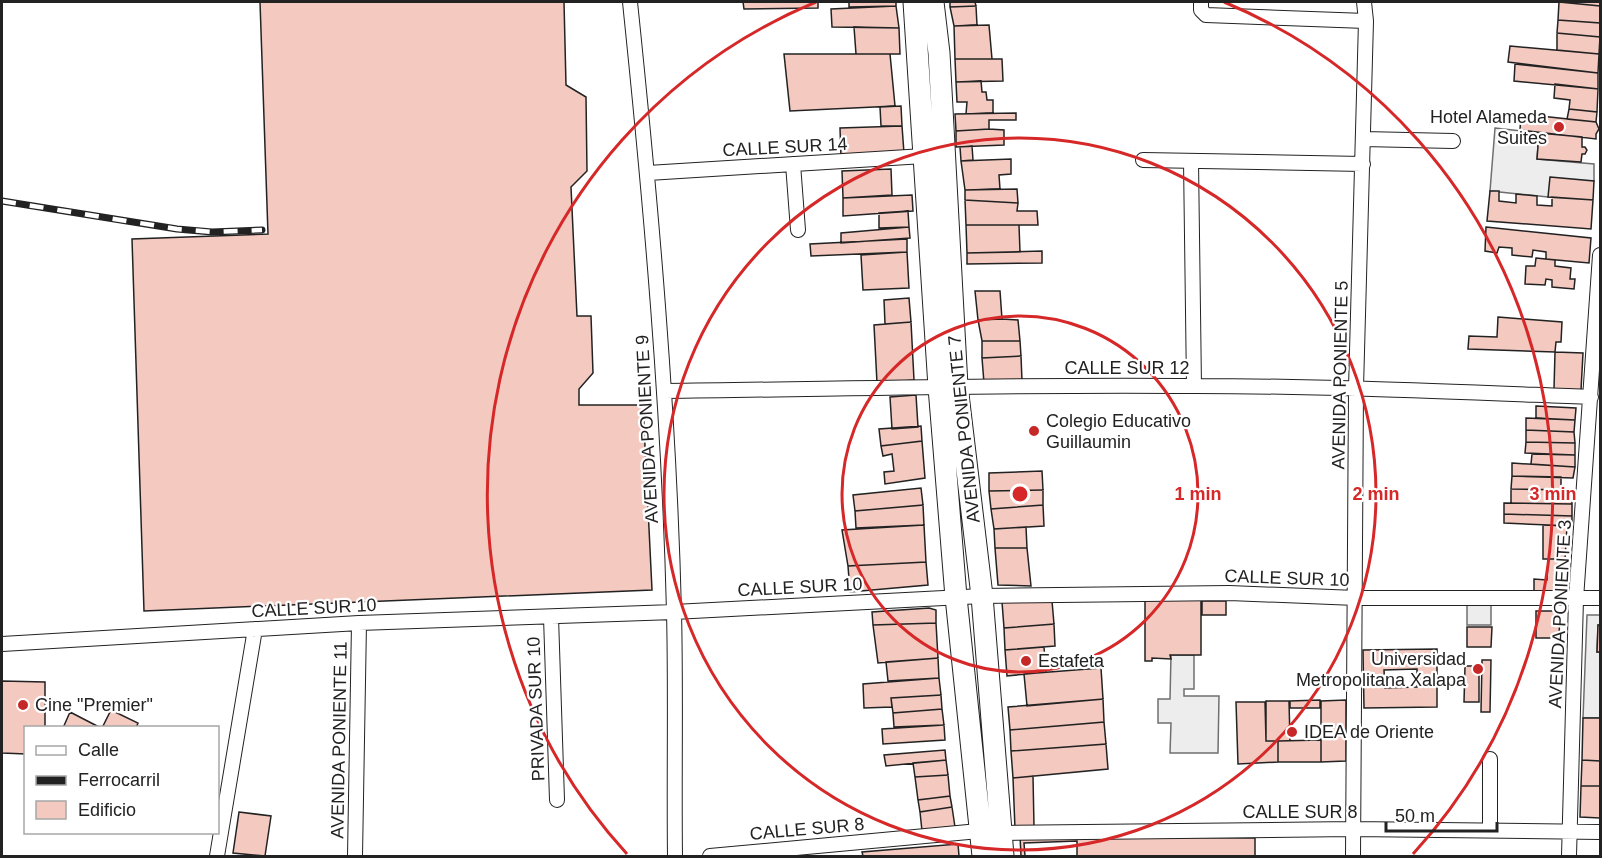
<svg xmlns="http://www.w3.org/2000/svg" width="1602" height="858" font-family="Helvetica,sans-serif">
	<rect width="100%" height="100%" fill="#fff"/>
	<!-- parking -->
	<path fill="#ededed" stroke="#6f6f6f" stroke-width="1.5" d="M1495,128L1539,133L1537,159L1594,164V181L1548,197L1490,191Z
		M1467,601H1491V625H1467Z
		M1587,615H1600V625H1598L1597,652H1600V718H1583Z
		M1171,655H1194V689H1184V696H1219L1218,753H1170L1171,723H1158V699H1170Z"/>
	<!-- building -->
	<path fill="#f3c9c0" stroke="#222" stroke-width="1.5" fill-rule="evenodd" d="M260,2H564L566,85L586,97L587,171L571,187L577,316H591L593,373L579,389V405H643L652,590L144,611L132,239L268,234Z
		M743,2H818V8L744,9Z
		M849,2H896V6L849,7Z
		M950,2H975L976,6L950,7Z
		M1554,2H1600V6L1559,2Z
		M1559,2L1600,6V23L1558,20Z
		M896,6L899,28L832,27L831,9Z
		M976,6L977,25L954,26L950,7Z
		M1558,20L1600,23V37L1557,33Z
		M989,25L992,59H955L954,26Z
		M854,27L899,28L900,54H856Z
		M1557,33L1600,37L1599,54L1557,50Z
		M1510,46L1599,54L1598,73L1508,62Z
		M784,54H890L895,106L790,111Z
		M955,59H1002L1003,81L956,82Z
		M1515,64L1598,73V89L1514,81Z
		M981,81L982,92H986L987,100H993V113L966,114L967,102H957L956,82Z
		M1555,84L1598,89L1597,112L1569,109L1570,100L1554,98Z
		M901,106L902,126H881L880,107Z
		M1569,109L1597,112L1596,122L1567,119Z
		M1016,113V120H989V129L956,131L955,114Z
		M1521,114L1596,122L1599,129L1596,134V139L1520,130Z
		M902,126L904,153L841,157L840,128Z
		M989,129L1004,130V145L956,147V131Z
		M1539,133L1582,137V147H1585L1587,150L1585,154H1582L1581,162L1537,159Z
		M972,146L973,160L961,161L960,147Z
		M1011,159V174L999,175L1000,189L965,190L961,161Z
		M891,169L892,195L843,198L842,171Z
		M1550,177L1594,181L1593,200L1548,197Z
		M1017,189L1018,203L965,200V190Z
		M1490,191H1499V201L1516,203V194L1537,196V205L1552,206V197L1593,200L1591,229L1487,221Z
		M912,195L913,211L843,216V198Z
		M965,200L1018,203L1017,211H1037L1038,225H966Z
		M908,211L909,227L879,228V213Z
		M966,225H1019L1020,252L967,253Z
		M909,227L910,238L841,243V233Z
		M1486,227L1591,238L1589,263L1546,259V252L1533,250L1532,257L1512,255V248L1499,247L1497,253L1485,251Z
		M907,239V252L811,256L810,244Z
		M1042,251V263L967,264V253Z
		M907,252L909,288L863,290L861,255Z
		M1536,258L1555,260V266L1571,268L1570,279H1575L1574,289L1552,287V280L1546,279L1545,285L1525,284L1526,266H1535Z
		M975,291H1000L1002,319L978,320Z
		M909,298L911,322L885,324L884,300Z
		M1498,317L1562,322L1561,342H1556L1555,352L1468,349L1469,336L1497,337Z
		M1002,319L1018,320L1020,341H982L978,320Z
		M911,322L914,380L877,383L874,325Z
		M982,341H1020L1021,356L982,358Z
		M1555,352L1583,353L1581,390L1554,389Z
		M1021,356L1022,381L984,383L982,358Z
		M916,395L918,427L892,429L890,397Z
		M1536,406L1576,408L1575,420L1536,418Z
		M1526,418L1575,420L1574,432L1526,430Z
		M921,426L922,441L881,446L879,429Z
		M1526,430L1574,432L1575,443L1526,442Z
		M922,441L925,478L885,484L884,472L894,471L892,454L883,456L881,446Z
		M1526,442L1575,443V455L1525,453Z
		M1532,454L1575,455V467L1531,464Z
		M1512,463L1575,467L1573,478L1512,476Z
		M1042,471L1043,490L989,491V473Z
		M1512,476L1561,477V490L1511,489Z
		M921,488L923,505L855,511L853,495Z
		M1511,489L1572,490V504L1511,503Z
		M1043,490V505L991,509L989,491Z
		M1504,503L1572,504V516L1504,514Z
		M923,505L924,525L856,528L855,511Z
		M1043,505L1044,526L994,529L991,509Z
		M1504,514L1572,516V526L1504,523Z
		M924,525L926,562L848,566L842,530Z
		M1543,525L1567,526L1565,559H1543Z
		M1026,527L1027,548H995L994,529Z
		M995,548H1027L1031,586L998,585Z
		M1548,559H1565L1564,594L1534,593V579L1547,580Z
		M926,562L928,585L850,592L848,566Z
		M1145,597H1201V655H1170L1171,659L1152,658V661H1145Z
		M1052,601L1054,624L1004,628L1002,602Z
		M1202,601H1226V615H1202Z
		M929,608L936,610V623L873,625L872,612Z
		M1536,611H1560L1559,638H1536Z
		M936,623L938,658L878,663L873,625Z
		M1054,624L1055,646L1005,650L1004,628Z
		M1598,625H1600V652H1597Z
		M1467,627H1492L1491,647H1467Z
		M1044,647L1046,672L1007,676L1005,650Z
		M1437,649V707L1364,708L1363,650ZM1417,669V687L1385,688L1384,670Z
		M938,658L939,678L888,681L886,662Z
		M1482,660H1491L1490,712H1481Z
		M1465,666H1479V702H1464Z
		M1101,668L1103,699L1027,706L1024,674Z
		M939,678L941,695L891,698L892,707L864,708L863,684Z
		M2,681L45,682V728H26V754L2,753Z
		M941,695L942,709L893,713L891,698Z
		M1103,699L1104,722L1010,730L1008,707Z
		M1320,700V708H1290V701Z
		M1346,700V761L1321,762V701Z
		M1266,701H1289L1290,741H1266Z
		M1236,702H1265L1266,741H1278V762L1238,764Z
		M942,709L944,725L894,727L893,713Z
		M111,710L138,723L136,728H102Z
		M70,712L101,728H63Z
		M1583,718H1600V761L1582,760Z
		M1104,722L1106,744L1011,751L1010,730Z
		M944,725L945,740L883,744L882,729Z
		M1321,740V762H1278V741Z
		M1106,744L1108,769L1013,778L1011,751Z
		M945,750L946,760L886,766L884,755Z
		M946,760L948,775L915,777L913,763Z
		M1582,760L1600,761V786H1581Z
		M948,775L950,796L918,800L915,777Z
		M1033,776L1034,827L1015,829L1013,778Z
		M1581,786H1600V818L1580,817Z
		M950,796L952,807L920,812L918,800Z
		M952,807L955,827L922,831L920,812Z
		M239,812L271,816L265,856L233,853Z
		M1020,836L1255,838V856H1077V841L1024,843L1025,856H1021Z
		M958,844L959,856H863L862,852Z"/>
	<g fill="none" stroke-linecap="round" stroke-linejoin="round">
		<defs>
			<path id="street" d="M630,2C651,204 669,408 674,612C676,693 674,775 675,856
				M1201,2V10L1206,15L1366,21
				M1363,139L1453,141
				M1143,160L1363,164
				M1191,161L1194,386
				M793,164L798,230
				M648,173L924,156
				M664,391C841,389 1018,384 1195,386C1327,386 1459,392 1591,397
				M551,617L557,800
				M2,644L359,623L674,612L982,596L1229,593L1356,598H1600
				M1490,831V759
				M1000,833L1353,829L1600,832
				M217,856L255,629
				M355,856L359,623
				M710,856L979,831
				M1353,856L1356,388L1366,21L1364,2
				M1569,856L1576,599L1600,255"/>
			<path id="primary" d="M914,2L939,387L956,597L983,856
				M933,2L939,53L957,386L982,596L1003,856"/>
		</defs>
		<!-- street casing -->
		<use href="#street" stroke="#222" stroke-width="16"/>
		<!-- primary casing -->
		<use href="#primary" stroke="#222" stroke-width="23"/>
		<!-- street -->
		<use href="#street" stroke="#fff" stroke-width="14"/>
		<!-- primary -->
		<use href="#primary" stroke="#fff" stroke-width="21"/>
		<defs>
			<path id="rail" d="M2,201L177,229L212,232L262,230"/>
		</defs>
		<!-- rail casing -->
		<use href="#rail" stroke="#222" stroke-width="7"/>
		<!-- rail -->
		<use href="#rail" stroke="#fff" stroke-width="4.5" stroke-dasharray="14" stroke-linecap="butt"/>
	</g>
	<!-- distance rings -->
	<g fill="none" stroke="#d62828" stroke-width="3">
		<circle cx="1020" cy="494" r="178"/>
		<circle cx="1020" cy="494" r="356"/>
		<path d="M627 854A533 533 0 0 1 816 2M1224 2A533 533 0 0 1 1413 854"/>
	</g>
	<!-- markers -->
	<g fill="#c62828" stroke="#fff" stroke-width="2">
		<circle cx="1559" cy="127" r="6"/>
		<circle cx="1034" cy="431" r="6"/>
		<circle cx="1026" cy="661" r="6"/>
		<circle cx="1478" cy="669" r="6"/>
		<circle cx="23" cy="705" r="6"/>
		<circle cx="1292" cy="732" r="6"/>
	</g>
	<g text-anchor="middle" stroke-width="4.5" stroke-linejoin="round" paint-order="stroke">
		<!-- poi labels -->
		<g font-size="18" fill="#222" stroke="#fff" text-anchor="start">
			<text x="1547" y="123" text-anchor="end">Hotel Alameda<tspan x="1547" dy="21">Suites</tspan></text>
			<text x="1046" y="427">Colegio Educativo<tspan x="1046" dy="21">Guillaumin</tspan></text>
			<text x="1466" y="665" text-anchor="end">Universidad<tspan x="1466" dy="21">Metropolitana Xalapa</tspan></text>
			<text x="1038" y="667">Estafeta</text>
			<text x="35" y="711">Cine "Premier"</text>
			<text x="1304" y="738">IDEA de Oriente</text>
		</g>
		<!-- street labels -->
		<g font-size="18" fill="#222" stroke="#fff">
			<text transform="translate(785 147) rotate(-3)" y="6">CALLE SUR 14</text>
			<text x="1127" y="374">CALLE SUR 12</text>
			<text transform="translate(1340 375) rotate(-89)" y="6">AVENIDA PONIENTE 5</text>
			<text transform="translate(647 429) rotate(-93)" y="6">AVENIDA PONIENTE 9</text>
			<text transform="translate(964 429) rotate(-96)" y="6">AVENIDA PONIENTE 7</text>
			<text transform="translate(1287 578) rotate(2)" y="6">CALLE SUR 10</text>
			<text transform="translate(800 587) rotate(-3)" y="6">CALLE SUR 10</text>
			<text transform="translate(314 608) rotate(-3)" y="6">CALLE SUR 10</text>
			<text transform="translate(1560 614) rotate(-87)" y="6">AVENIDA PONIENTE 3</text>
			<text transform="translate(536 709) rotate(-92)" y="6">PRIVADA SUR 10</text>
			<text transform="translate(339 740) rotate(-89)" y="6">AVENIDA PONIENTE 11</text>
			<text x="1300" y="818">CALLE SUR 8</text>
			<text transform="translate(807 829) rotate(-5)" y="6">CALLE SUR 8</text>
		</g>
	</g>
	<circle cx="1020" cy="494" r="9" fill="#d62828" stroke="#fff" stroke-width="3"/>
	<g font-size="18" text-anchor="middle" font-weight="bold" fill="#d62828" stroke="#fff" stroke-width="4.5" stroke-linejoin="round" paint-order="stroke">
		<text x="1198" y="500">1 min</text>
		<text x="1376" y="500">2 min</text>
		<text x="1553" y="500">3 min</text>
	</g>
	<!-- border -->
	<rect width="1602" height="858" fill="none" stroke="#222222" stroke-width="6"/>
	<!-- legend -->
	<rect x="24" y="726" width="195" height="108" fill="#ffffff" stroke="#a7a7a7" stroke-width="1.5"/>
	<rect x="36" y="746" width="30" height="9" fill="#ffffff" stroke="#a7a7a7" stroke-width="1.5"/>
	<text x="78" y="756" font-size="18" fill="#222222">Calle</text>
	<rect x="36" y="776" width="30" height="9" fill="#222222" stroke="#a7a7a7" stroke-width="1.5"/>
	<text x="78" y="786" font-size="18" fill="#222222">Ferrocarril</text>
	<rect x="36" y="801" width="30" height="18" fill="#f3c9c0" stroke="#a7a7a7" stroke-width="1.5"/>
	<text x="78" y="816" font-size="18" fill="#222222">Edificio</text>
	<!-- scale -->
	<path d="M1386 822v9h111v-9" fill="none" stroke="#222222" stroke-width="3"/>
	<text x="1395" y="822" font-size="18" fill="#222222" stroke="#ffffff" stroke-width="4.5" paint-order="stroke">50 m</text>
</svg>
